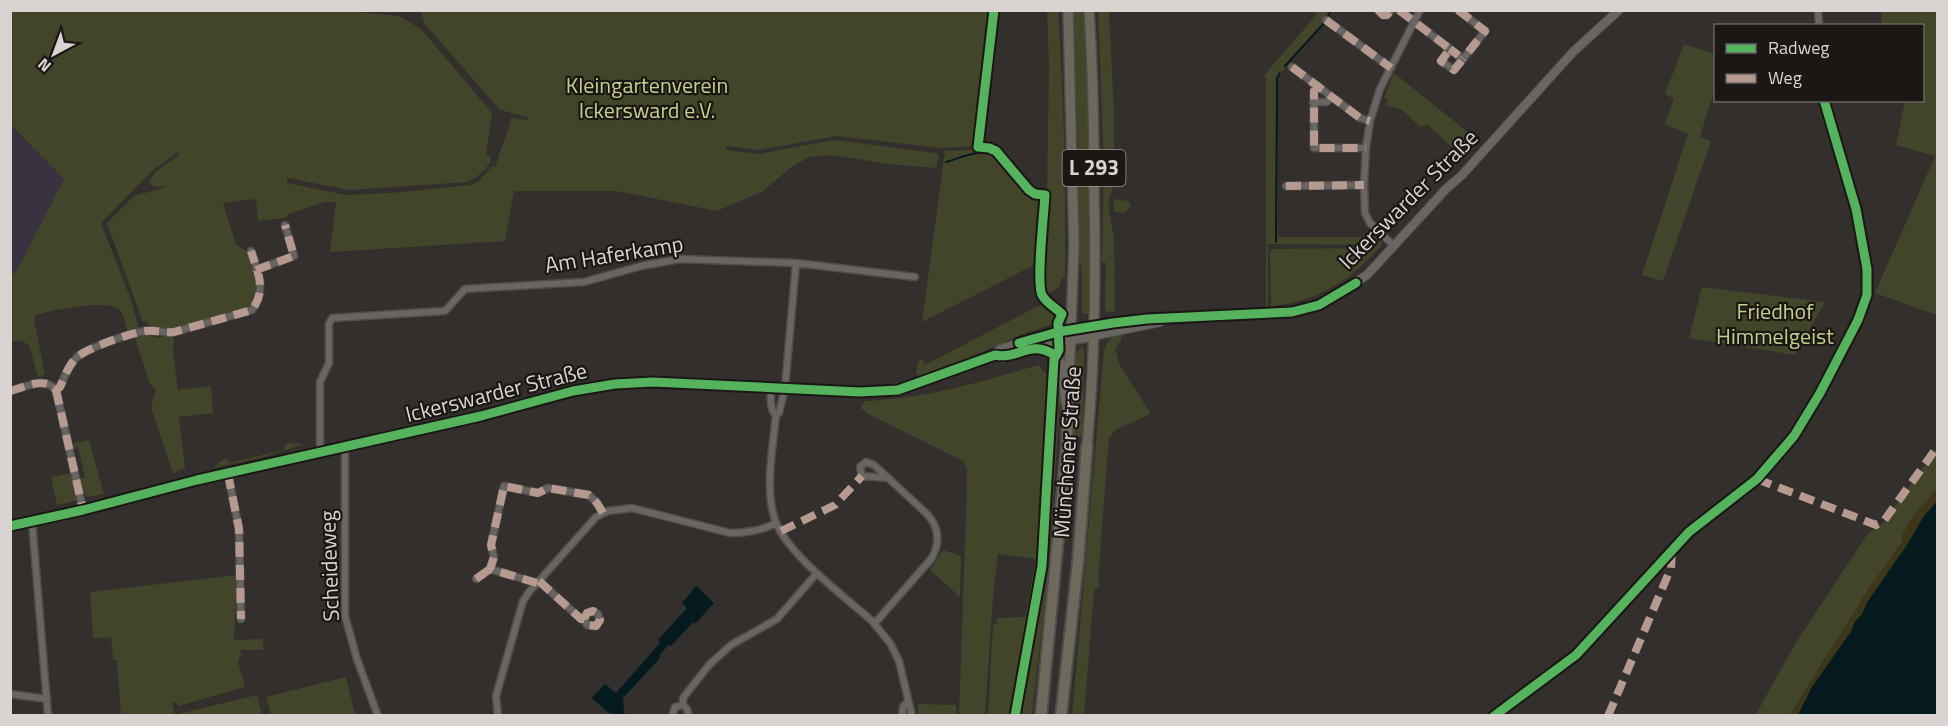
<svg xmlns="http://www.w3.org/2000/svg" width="1948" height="726" font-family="'Titillium Web',sans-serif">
	<rect width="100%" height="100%" fill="#322f2c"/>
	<!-- education -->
	<path fill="#393241" d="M10,125L64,179L16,272L11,277Z"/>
	<!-- green -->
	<path fill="#424529" d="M336,10L400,16L422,30L492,113L486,153L491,158C488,170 478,176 468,182L349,190L287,178V183L346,195L390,193L471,185L480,180L492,166L496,167C499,148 508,137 511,118L528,120V117L500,110L424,23L421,11H992L976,145L974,146L941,148L837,136L758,150L727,146L726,150L758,154L834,140L935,153L939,156L936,168L888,164L832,155L809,157L790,168L763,191L717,211L616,191H514L505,241L330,252L336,202H325L288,214L286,218L258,221L256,201L251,199L223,203L236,245L246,250L257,285L249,310L164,332L153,329L146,321L143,322L107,223L134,196L170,186L154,187L149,183L155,172L178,156V152L153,170L101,223L131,300L139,329L128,333C126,326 124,316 120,310C109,298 50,311 35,315L34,319L45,374L38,377L29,345L21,341H11L10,277L16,272L64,179L11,125V11Z
		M1047,11H1058C1064,99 1066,187 1065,276L1061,280L1059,288L1044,296L1042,292L1047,195L1049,65Z
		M1073,11H1084C1089,112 1092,213 1088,314H1082V272L1079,255L1078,143Z
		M1098,11H1109L1114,112V181L1109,200V213L1114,237L1115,311L1107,312L1105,310L1106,263L1102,262L1104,165Z
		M1318,11H1333C1316,34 1296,54 1278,77V237H1362L1371,231L1378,238L1373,243L1366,245L1268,244V306H1266V78L1264,76C1281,54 1302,34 1318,11Z
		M1882,11H1937V315L1875,293L1935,156L1896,145L1905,101L1922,100V26L1881,25Z
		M1684,44L1715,54V88L1700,137L1711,141L1663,281L1642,275L1688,134L1665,124L1674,99L1665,94Z
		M1394,73L1478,140L1463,157L1428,125L1420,127L1401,109L1386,106L1388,99L1384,98Z
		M990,149L999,155L1029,193L1043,199L1038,263L922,322L945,151Z
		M1114,199L1128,201L1131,205L1129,209L1124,213L1114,211Z
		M1381,240L1382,245C1352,279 1317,303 1271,306L1270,253L1272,249L1369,248Z
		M1702,287L1825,302L1795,355L1689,338Z
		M1048,303L1059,313L1056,323L1020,335L952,365L918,376L916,374L918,363L921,358L925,365L1036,307Z
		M1122,333L1121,341L1115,348L1119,364L1151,414L1115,430L1109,438L1098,579L1100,585L1094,591L1084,715L1072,716L1104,351C1107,340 1111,336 1122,333Z
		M149,334L156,338L173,335L174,341L173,351L178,390L211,386L213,413L179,417L185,468L173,473L151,407L156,390L150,384L135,338Z
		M1082,346L1084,353L1083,437H1073L1076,353Z
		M1039,365L1048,377L1045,434L1050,433L1055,396L1061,392L1047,585L1032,715H988L993,625L997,624V618L1025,617L1036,559L998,554L993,597L985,715H959L967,486V469L963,461L868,414L862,409L861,406L865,401C925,399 982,381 1039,365Z
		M89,440L104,494L87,497L82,489L79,479L85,478L78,447L72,448L70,444Z
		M287,443L304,444L264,457L214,468L219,462L226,458L229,463L283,450Z
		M1937,448V488L1916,514L1903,534L1902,542L1868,590L1790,715L1755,716L1795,644L1868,533L1883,523Z
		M72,473L77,499L75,501L57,505L51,477Z
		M943,550L961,556L960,597L930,570Z
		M237,575L234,640L263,639V650H238L242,653L238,661L245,687L178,706L176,701L172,704L175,715H121L117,660H113L111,637L93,638L90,592Z
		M346,677L355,715H271L266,697Z
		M257,695L262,715H179L178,714Z
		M918,704L956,705V715H918Z"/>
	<!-- sand -->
	<path fill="#3d3619" d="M1937,488V502L1924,516L1907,545L1868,601L1862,614L1854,623L1852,630L1812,687L1798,715L1790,716L1868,590L1902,542C1904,522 1925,503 1937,488Z"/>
	<!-- water -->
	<path fill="#041a1f" d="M1937,501V715H1798L1812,687L1852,630L1854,623L1862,614L1868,601L1907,545L1924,516Z
		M696,586L714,603L695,624L693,622L671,646L669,644L659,656L660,658L623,698L624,713L627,715H615L611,712L610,714L592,698L605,684L616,693L660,643L658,640L687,608L682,603Z"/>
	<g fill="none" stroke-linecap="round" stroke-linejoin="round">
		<!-- stream -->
		<path stroke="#041a1f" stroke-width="2" d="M1327,17L1332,10
			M1285,66L1325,22
			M946,162C961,158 984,146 998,158L1031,198L1043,200
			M1276,242L1277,95V78L1280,73"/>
		<defs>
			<path id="minor" d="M1378,10L1383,15H1387L1391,10
				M1399,10L1450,49L1441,61L1454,70L1463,59L1450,49
				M1458,10L1485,31L1463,59
				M1818,10L1819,26
				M1326,20L1391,68
				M1292,67L1360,118L1370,121
				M1318,86L1314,91V148H1366
				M1313,102H1327L1331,97
				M1286,186L1364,185
				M1394,246L1370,223L1365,213L1364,185L1366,148L1370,121L1380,89L1420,10
				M796,263L915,277
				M256,270L294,256L285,225
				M771,388C771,397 769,409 776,415
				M56,390L83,510
				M10,391C26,387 44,376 56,390L60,387C64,378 68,366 76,358C87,348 130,333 146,331C156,330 164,333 174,332L252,310C267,289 258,274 251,251
				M345,447V616L357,659L378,716
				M320,452V382L329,363V324L332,318L445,311L465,289L584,282L641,266L680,259L796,263L785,388L779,413L776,415C773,447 765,485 774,517C783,551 845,597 872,621L890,643L899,661L912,716
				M228,474L239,529L241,619
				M32,521L48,716
				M476,579L490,569
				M539,581L581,619H584L587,625L596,626L600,620L598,614L593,611L587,613L584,619
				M537,583L490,569L494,557L491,545L504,486L538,493L548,488L589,495L597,503L603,513
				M875,623L931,559C941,543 939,526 926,513L874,465L866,462L860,467L862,476L887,478
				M10,694L47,699
				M498,716L496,696L523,601L529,592L596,517L608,511L632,508L730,533C747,533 761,531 776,523
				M672,716L675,707L683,705
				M689,716L687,709L683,705V698L709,665L731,645L777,619L817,573
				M902,716L903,707L908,701
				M1494,716L1576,655L1689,532L1757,479L1794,436L1820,393L1858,320L1867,295V269L1856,209L1824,100"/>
			<path id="tertiary" d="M1094,326L1147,319L1282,313L1319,305L1367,275L1446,189L1462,175L1573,52L1619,10
				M1093,336L1160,322"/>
			<path id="secondary" d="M1035,348C1075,356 1058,380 1068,409
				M995,355L1000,350L1053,333L1094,326
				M10,526L83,510L197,480L481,416L573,391L615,384L653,382L860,392L898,390L995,355L1003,357L1051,343L1093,336"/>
			<path id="primary" d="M1068,10L1074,246L1068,409
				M1087,446C1095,361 1096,275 1094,189C1094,130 1093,70 1089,10"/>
			<path id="trunk" d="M1041,716L1067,445L1068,409
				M1061,716L1078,562L1087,446"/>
		</defs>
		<!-- minor casing -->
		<use href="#minor" stroke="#4f4d4b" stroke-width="9"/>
		<!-- tertiary casing -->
		<use href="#tertiary" stroke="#4f4d4b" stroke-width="10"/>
		<!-- secondary casing -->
		<use href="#secondary" stroke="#4f4d4b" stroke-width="12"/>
		<!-- primary casing -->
		<use href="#primary" stroke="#4f4d4b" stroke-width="12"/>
		<!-- trunk casing -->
		<use href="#trunk" stroke="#4f4d4b" stroke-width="14"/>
		<!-- minor -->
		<use href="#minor" stroke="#686563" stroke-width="6"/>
		<!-- tertiary -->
		<use href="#tertiary" stroke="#686563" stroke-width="8"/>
		<!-- secondary -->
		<use href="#secondary" stroke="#686563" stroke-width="9"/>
		<!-- primary -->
		<use href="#primary" stroke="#6d685e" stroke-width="9"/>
		<!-- trunk -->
		<use href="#trunk" stroke="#6e695c" stroke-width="10"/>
		<!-- quiet -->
		<path stroke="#b69a8f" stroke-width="8" stroke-dasharray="15 8" stroke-linecap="butt" d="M1378,10L1383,15H1387L1391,10
			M1399,10L1450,49L1441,61L1454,70L1463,59L1450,49
			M1458,10L1485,31L1463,59
			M1326,20L1391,68
			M1292,67L1360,118L1370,121
			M1318,86L1314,91V148H1366
			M1286,186L1364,185
			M256,270L294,256L285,225
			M56,390L83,510
			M10,391C26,387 44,376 56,390L60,387C64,378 68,366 76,358C87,348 130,333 146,331C156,330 164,333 174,332L252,310C267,289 258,274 251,251
			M228,474L239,529L241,619
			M1757,479L1876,525L1883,522L1938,446
			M781,531L835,505L862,476
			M476,579L490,569
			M539,581L581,619H584L587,625L596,626L600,620L598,614L593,611L587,613L584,619
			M537,583L490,569L494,557L491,545L504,486L538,493L548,488L589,495L597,503L603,513
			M809,716V715
			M1608,716L1671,568L1672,551"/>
		<defs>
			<path id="cycleway" d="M994,10L978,147L989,148L996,151L1029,190L1035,194L1045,195C1044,213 1036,283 1042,295C1046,303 1056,308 1062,314L1058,323L1059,350L1054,359L1042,566L1015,716
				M1019,343L1058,332L1113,323L1147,319L1292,312L1319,305L1356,283
				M10,526L83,510L197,480L481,416L573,391L615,384L653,382L860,392L898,390L995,355C1019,360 1030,338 1056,356
				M1494,716L1576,655L1689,532L1757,479L1794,436L1820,393L1858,320L1867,295V269L1856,209L1824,100"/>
		</defs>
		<!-- cycleway casing -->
		<use href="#cycleway" stroke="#1a1715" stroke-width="13"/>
		<!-- cycleway -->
		<use href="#cycleway" stroke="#56b35d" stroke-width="9"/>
	</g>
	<g text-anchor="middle" stroke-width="4.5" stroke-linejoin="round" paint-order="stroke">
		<!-- shield labels -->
		<rect fill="#1a1715" stroke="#a09b99" stroke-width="1.5" x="1062.5" y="150" width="63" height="36" rx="4.5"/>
		<g font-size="21" font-weight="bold" fill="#d9d4d2">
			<text x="1094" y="175">L 293</text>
		</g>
		<!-- park labels -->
		<g font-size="22" fill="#c5cf8b" stroke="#1a1715">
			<text x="647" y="93">Kleingartenverein<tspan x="647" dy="25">Ickersward e.V.</tspan></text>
			<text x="1775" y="319">Friedhof<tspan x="1775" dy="25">Himmelgeist</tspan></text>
		</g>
		<!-- street labels -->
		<g font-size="22" fill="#d9d4d2" stroke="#1a1715">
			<text transform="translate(1408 199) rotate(-45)" y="8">Ickerswarder Straße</text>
			<text transform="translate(614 254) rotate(-9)" y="8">Am Haferkamp</text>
			<text transform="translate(496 392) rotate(-14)" y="8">Ickerswarder Straße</text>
			<text transform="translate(1067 452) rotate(-86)" y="8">Münchener Straße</text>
			<text transform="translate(329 566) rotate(-92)" y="8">Scheideweg</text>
		</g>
	</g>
	<!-- border -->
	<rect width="1948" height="726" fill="none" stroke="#d9d4d2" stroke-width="24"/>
	<!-- legend -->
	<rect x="1714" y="24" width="210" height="78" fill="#1a1715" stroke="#666361" stroke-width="1.5"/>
	<rect x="1726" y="44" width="30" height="9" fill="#56b35d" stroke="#666361" stroke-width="1.5"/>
	<text x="1768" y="54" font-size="18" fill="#d9d4d2">Radweg</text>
	<rect x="1726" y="74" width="30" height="9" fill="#b69a8f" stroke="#666361" stroke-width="1.5"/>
	<text x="1768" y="84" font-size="18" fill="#d9d4d2">Weg</text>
	<!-- north arrow -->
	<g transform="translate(54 54) rotate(221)" stroke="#1a1715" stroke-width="4.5" paint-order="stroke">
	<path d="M0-4.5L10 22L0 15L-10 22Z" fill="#d9d4d2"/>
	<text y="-9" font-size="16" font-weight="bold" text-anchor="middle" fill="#d9d4d2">N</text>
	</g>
</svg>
